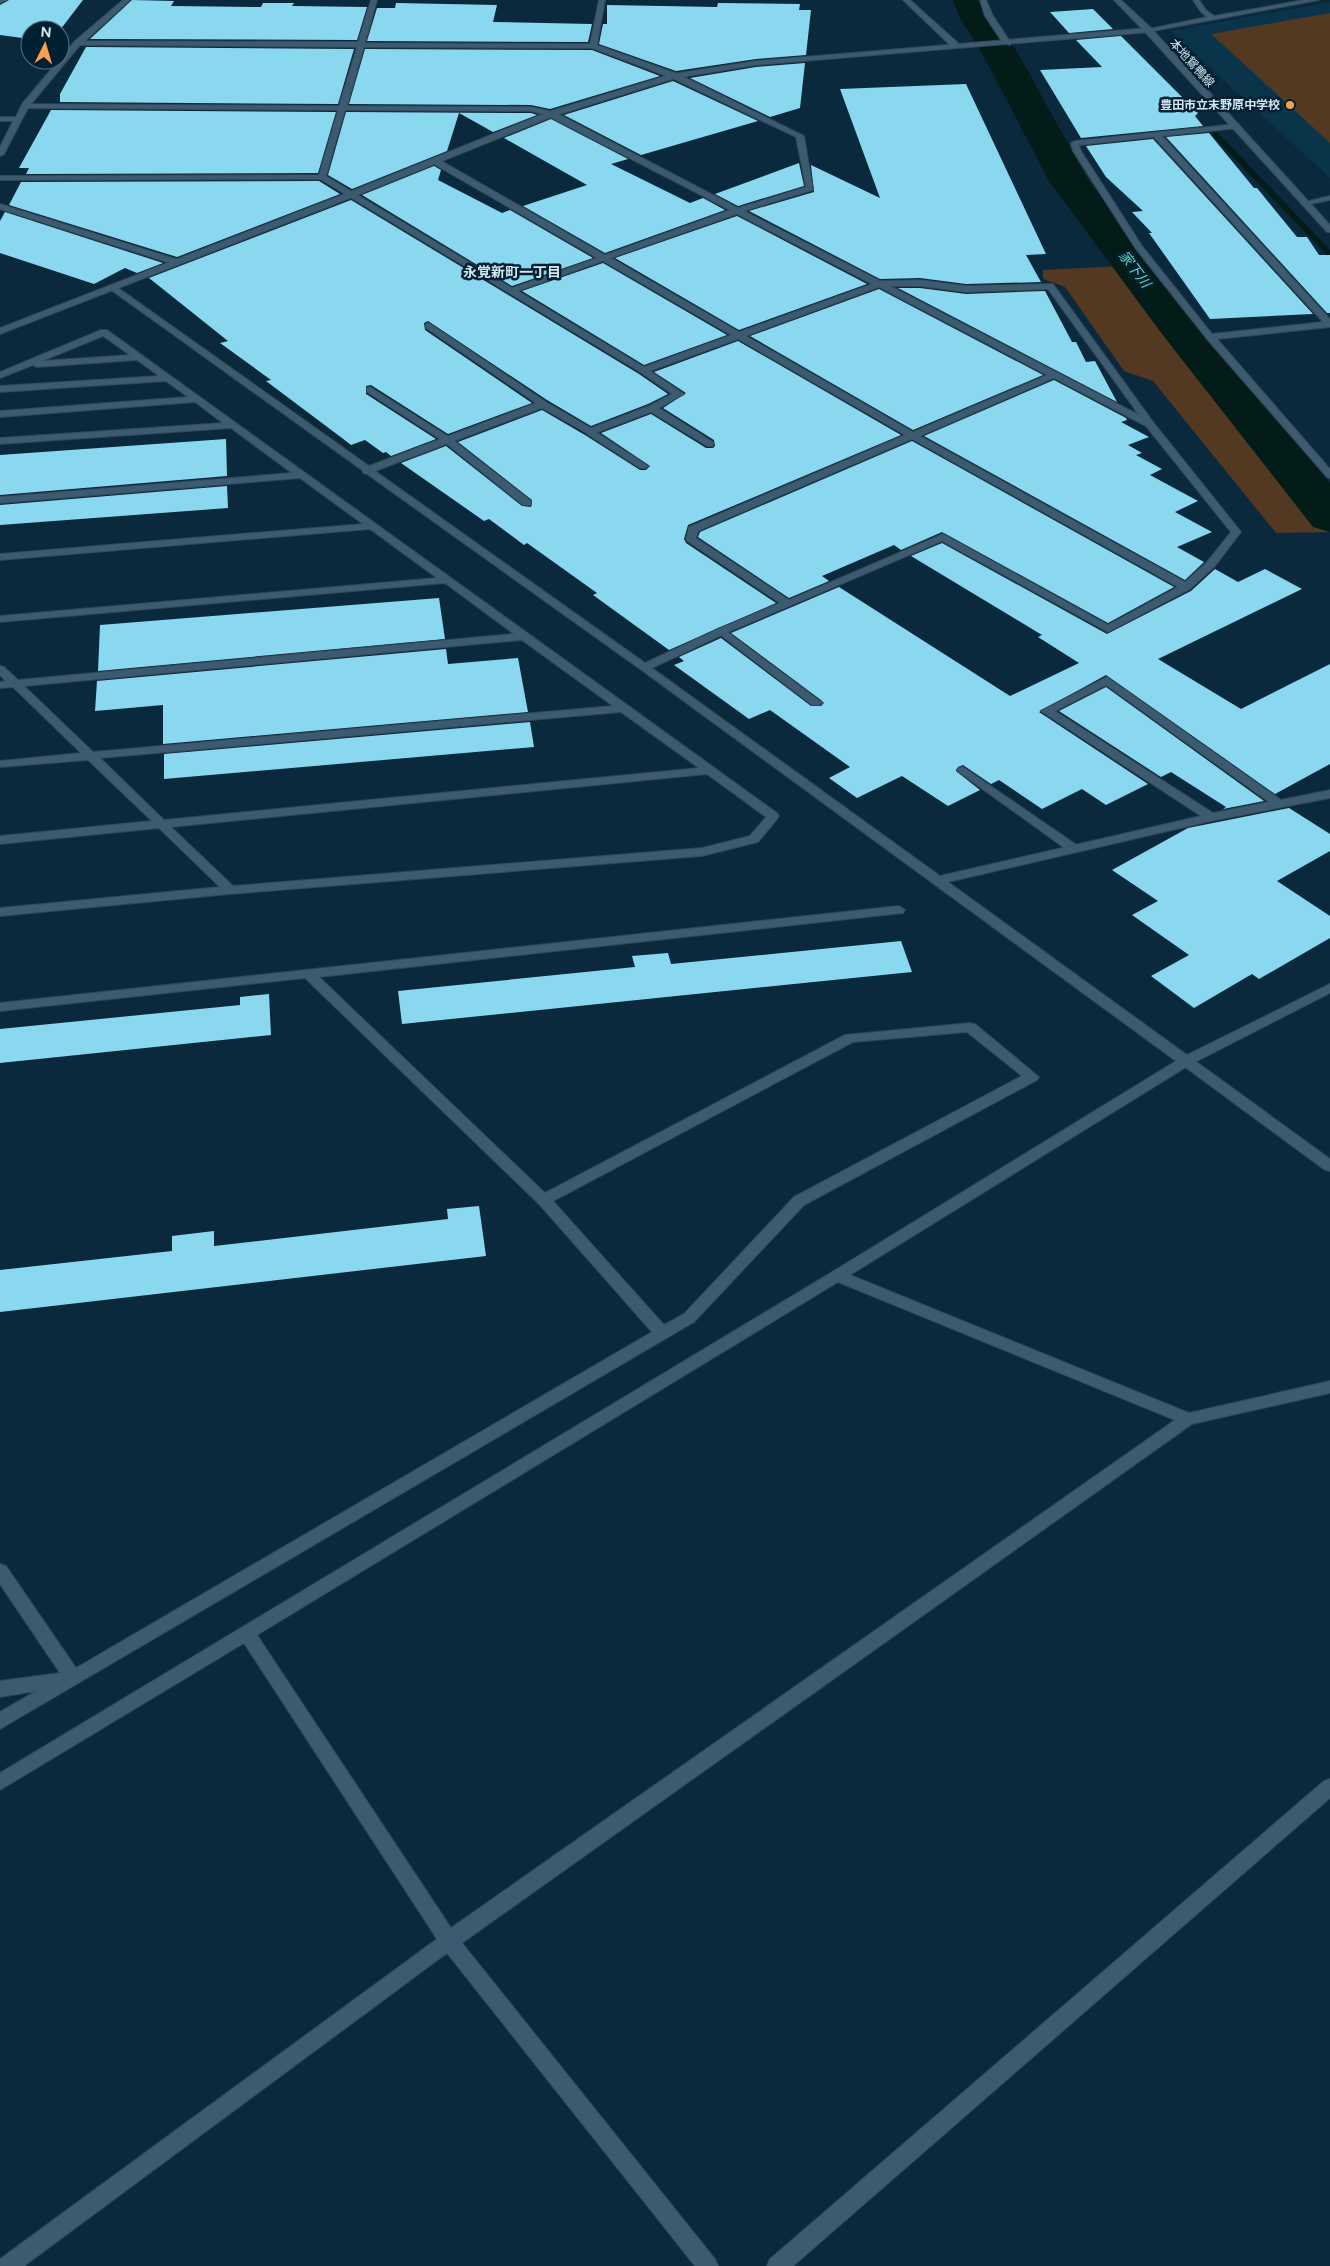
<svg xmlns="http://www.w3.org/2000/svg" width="1330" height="2266" font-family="Figtree,'Noto Sans JP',sans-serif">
	<rect width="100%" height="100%" fill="#0a293c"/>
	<!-- built -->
	<path fill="#0a344a" d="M1330,2V178L1170,31Z"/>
	<!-- green -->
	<path fill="#533822" d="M1330,13V143L1211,34Z
		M1119,266L1330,530V532L1276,533L1153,381L1124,371L1065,287L1043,279V270Z"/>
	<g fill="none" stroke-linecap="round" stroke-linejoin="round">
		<!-- stream -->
		<path stroke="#031c17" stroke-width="6" d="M1216,135L1330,254"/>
		<!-- river -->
		<path fill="#031c17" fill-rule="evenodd" d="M953,0H987L993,16L1019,55L1087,178L1192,316L1330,483V532L1313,527L1162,334L1049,181L983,55L959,16Z"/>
	</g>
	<!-- building -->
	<path fill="#89d8f0" d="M9,0H83L60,30H30V39L0,35V5Z
		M132,0L174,1L171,6L261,7L263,3H294L292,6L367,7L357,40L90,39Z
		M396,3L497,5L493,22L592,24L588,42L367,41L377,8H395Z
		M718,3L800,4L799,10H811L806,55L756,59L676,71L599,44L603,24H607V5L717,7Z
		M1093,9L1113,29L1069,33L1050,12Z
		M1121,36L1198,113L1195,116L1203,126L1081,138L1040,70L1102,67L1076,40Z
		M86,47L354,49L338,104L60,102V94Z
		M365,49L592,50L660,76L550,109L531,105L349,104Z
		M805,63L800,108L770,117L690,78L756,67Z
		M673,81L758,121L641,155L564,115Z
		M966,84L1046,254L1026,255L1041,282L966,284L920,278L880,279L749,211L814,192L811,165L880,198L840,89Z
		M51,110L336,112L318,173L26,174L29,168H19Z
		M346,112L531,113L537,115L493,132L459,113L447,151L352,189L328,175Z
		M551,119L628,159L611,164L690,203L703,198L725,210L605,253L523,206L587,185L504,138Z
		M1209,133L1254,188H1257L1297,237H1307L1319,255H1330V313H1327L1166,137Z
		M1153,139L1313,314L1210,319L1149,233H1152L1132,212L1143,211L1106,177L1086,146Z
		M799,163L804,186L738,206L715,194Z
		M434,166L441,170L438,180L502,213L510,210L593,258L512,286L362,195Z
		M319,181L340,194L177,257L9,205L21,182Z
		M351,200L639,374L668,394L648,404L591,426L547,400L428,321L424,323L425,330L532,403L448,434L371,385L366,386V394L436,439L391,456L386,452L383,453L365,440L351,445L342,438L266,381L271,380L220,343L228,341L149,278Z
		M5,212L163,263L137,273L125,268L94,284L0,253V221Z
		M737,216L867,284L739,330L615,258Z
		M603,263L727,335L644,365L522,291Z
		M898,288H920L966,294L1045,291L1072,342H1076L1086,362L1095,361L1117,402Z
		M879,289L1043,375L913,430L750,336Z
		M738,341L901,435L688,525L684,539L686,543L776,603L669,650L593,595L597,593L527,543L524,545L489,519L484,521L401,463L446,446L522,506L531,507L532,500L458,442L542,410L585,435L640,470H646L650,466L601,433L651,414L706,448H713L715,446L714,440L663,408L686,393L654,372Z
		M1054,380L1126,418L1127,420L1121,422L1149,437L1128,445L1142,453L1136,455L1162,469L1150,475L1198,501L1175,512L1212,532L1177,547L1204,562L1185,580L924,436Z
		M226,439L227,476L0,495V455Z
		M912,441L1174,587L1108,623L942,532L901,550L894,545L822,576L829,581L789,598L698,537L700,532Z
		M227,486L228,508L0,525V505Z
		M942,543L1107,634L1191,591L1215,569L1238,582L1265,569L1302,589L1158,659L1241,709L1330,664V764L1275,794L1106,675L1039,712L1148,784L1106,805L1082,789L1042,809L999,780L991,784L963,765L958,767L956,771L980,790L948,806L902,776L857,798L829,778L850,767L770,710L749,719L674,665L684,661L679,657L721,638L811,706H821L824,703L821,700L731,633L839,587L1010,696L1079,663L1038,637L1042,635L911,556Z
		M439,598L445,639L98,671L100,625Z
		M446,649L448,664L518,658L528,712L163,744V705L95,711L97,681Z
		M1106,687L1264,801L1223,809L1226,807L1171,772L1161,777L1059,711Z
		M530,722L534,747L164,779V754Z
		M1289,808L1330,834V851L1277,881L1330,916V938L1259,979L1252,974L1194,1008L1151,976L1189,955L1132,915L1158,901L1112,870L1188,828Z
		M901,941L912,972L402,1024L398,991L635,967L632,956L668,953L671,964Z
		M269,994L271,1035L0,1063V1029L240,1005V997Z
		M479,1206L486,1256L0,1312V1270L172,1251V1236L214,1231V1246L448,1219L447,1209Z"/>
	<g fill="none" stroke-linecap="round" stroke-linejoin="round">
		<defs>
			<path id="service" d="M101,330H107L777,813L779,816L777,819L758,842L702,856L230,894L0,916V908L220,887L159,828L0,844V836L152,821L88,760L0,767V761L81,753L13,687L0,688V682L6,681L0,675V666L4,667L18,680L514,634L445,583L0,622V616L437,578L370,529L0,560V554L363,524L300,478L0,503V497L292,473L231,428L0,444V438L223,423L195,402L0,417V411L188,397L166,381L0,392V386L159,376L137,360L37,367L33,365L0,378V372ZM103,336L130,355L42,361ZM522,640L613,706L93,752L24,686ZM621,712L699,768L164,820L100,758ZM707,774L766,817L750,836L702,848L233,886L171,827Z
				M370,387L449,437L531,501V505H523L443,441L367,392V388Z
				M590,429L593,430L648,466L646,468H640L587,434V430Z
				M722,628L820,701L822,703L820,705H812L718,633V629Z
				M963,767L1078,846L1080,849L1078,852H1070L959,772L957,770L959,768Z
				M899,906L905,910L903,913L319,977L545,1193L845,1035L970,1023L975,1024L1039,1077L1037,1080L804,1205L694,1322L0,1729V1712L36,1691L0,1697V1681L60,1673L0,1584V1564L6,1566L76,1668L652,1332L539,1204L305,978L0,1011V1003ZM967,1032L1022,1076L794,1197L684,1314L664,1325L553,1201L853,1042Z
				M1186,1056L1191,1058L1330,1159V1171L1325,1170L1181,1064L1179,1061L1181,1058Z"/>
			<path id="minor" d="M0,0H7L0,3Z
				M123,0H130L85,41L358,42L371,0H377L365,43L590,44L599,0H605L597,45L678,74L804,136L813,190L744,211L880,281L920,280L966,286L1053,284L1153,422L1241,532L1215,566L1190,589L1108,632L942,541L726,633L652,668L940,876L1201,816L1041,711L1107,677L1281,800L1330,790V798L1211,821L948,882L1187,1055L1330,984V993L1191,1064L850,1275L1189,1413L1330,1381V1393L1192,1424L462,1943L715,2259L718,2266H695L447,1953L24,2266H0V2259L437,1939L244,1643L0,1790V1773L832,1272L1176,1061L640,669L367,474L363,473L362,470L107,287L114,285L369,466L536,403L426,328V324L429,323L546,402L591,428L649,406L672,394L640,372L320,179L0,180V176L319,175L338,110L28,108L4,154L0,156V147L13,121H0V117H16L22,104L75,41ZM80,45L357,47L339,106L31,104ZM364,47L592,48L672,78L796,137L806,187L738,208L554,112L531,107L347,106ZM345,110L531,111L548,116L730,210L605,255L438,159H432V163L597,258L512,288L326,176ZM737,214L872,284L739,332L611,258ZM603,261L731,335L644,367L518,291ZM890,286H920L966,292L1048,289L1139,415ZM879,287L1047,375L913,432L746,336ZM738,339L905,435L689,527L686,539L687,541L780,603L718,629L645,663L375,471L542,408L590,435L651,412L707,446H713V442L659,408L684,394L650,371ZM1054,378L1146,426L1231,532L1207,562L1185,582L920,436ZM912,439L1178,587L1108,625L943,534L789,600L696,538L698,531ZM1106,685L1269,802L1213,813L1055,711ZM838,1282L1175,1420L451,1928L257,1635Z
				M903,0H910L958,43V47H952Z
				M980,0H986L993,16L1011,43L1010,45L1003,43L985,16Z
				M1193,0H1199L1206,10L1214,16L1304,0H1319L1148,32L1144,30L1207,17L1201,12Z
				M1236,124H1239V128L1162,136L1330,319V327L1217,339L1330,469V478L1327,477L1207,339L1136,249L1073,151L1071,143L1075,141ZM1154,137L1323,322L1212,334L1142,246L1081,151L1079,145Z
				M1330,196V200L1305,205L1301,203Z
				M0,204L179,260L180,262L173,264L0,209Z
				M1330,1779V1798L793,2266H767L770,2259L1324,1781Z"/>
			<path id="tertiary" d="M1148,28H1151V32L756,65L676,78L554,116L353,197L0,334V328L347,193L548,112L672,74L756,61Z"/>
			<path id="secondary" d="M1114,0H1121L1151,28L1330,225V232H1327L1145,32Z"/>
		</defs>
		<!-- service casing -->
		<use href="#service" stroke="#334452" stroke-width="2"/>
		<!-- minor casing -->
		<use href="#minor" stroke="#334452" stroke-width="2"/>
		<!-- tertiary casing -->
		<use href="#tertiary" stroke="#334452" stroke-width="2"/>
		<!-- secondary casing -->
		<use href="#secondary" stroke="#334452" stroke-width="2"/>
		<!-- service -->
		<use href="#service" fill="#3c5b70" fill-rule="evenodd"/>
		<!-- minor -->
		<use href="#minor" fill="#3c5b70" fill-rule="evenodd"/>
		<!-- tertiary -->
		<use href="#tertiary" fill="#3c5b70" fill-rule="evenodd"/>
		<!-- secondary -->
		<use href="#secondary" fill="#3c5b70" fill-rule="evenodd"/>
	</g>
	<!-- markers -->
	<circle fill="#fb9e50" stroke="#012031" stroke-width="2" cx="1290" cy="105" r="5"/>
	<g text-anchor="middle" stroke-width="5" stroke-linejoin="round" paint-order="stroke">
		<!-- far-street labels -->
		<g font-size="12" fill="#d6e7f3" stroke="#012031">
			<text transform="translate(1192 63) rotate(48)" y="4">本地鴛鴨線</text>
		</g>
		<!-- far-poi labels -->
		<g font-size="12" font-weight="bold" fill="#d6e7f3" stroke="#012031" text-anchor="end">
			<text x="1280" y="109">豊田市立末野原中学校</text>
		</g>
		<!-- far-water labels -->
		<g font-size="14" font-style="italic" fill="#5fd8c0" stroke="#012031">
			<text transform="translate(1135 269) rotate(53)" y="5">家下川</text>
		</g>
		<!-- far-neighbourhood labels -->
		<g font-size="14" font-weight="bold" fill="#d6e7f3" stroke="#012031">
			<text x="512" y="277">永覚新町一丁目</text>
		</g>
	</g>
	<!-- north arrow -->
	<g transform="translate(45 45) rotate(5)"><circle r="24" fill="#012031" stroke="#56707f"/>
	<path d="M0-4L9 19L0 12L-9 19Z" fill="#fb9e50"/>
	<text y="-8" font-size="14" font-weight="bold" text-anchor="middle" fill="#d6e7f3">N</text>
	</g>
</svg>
